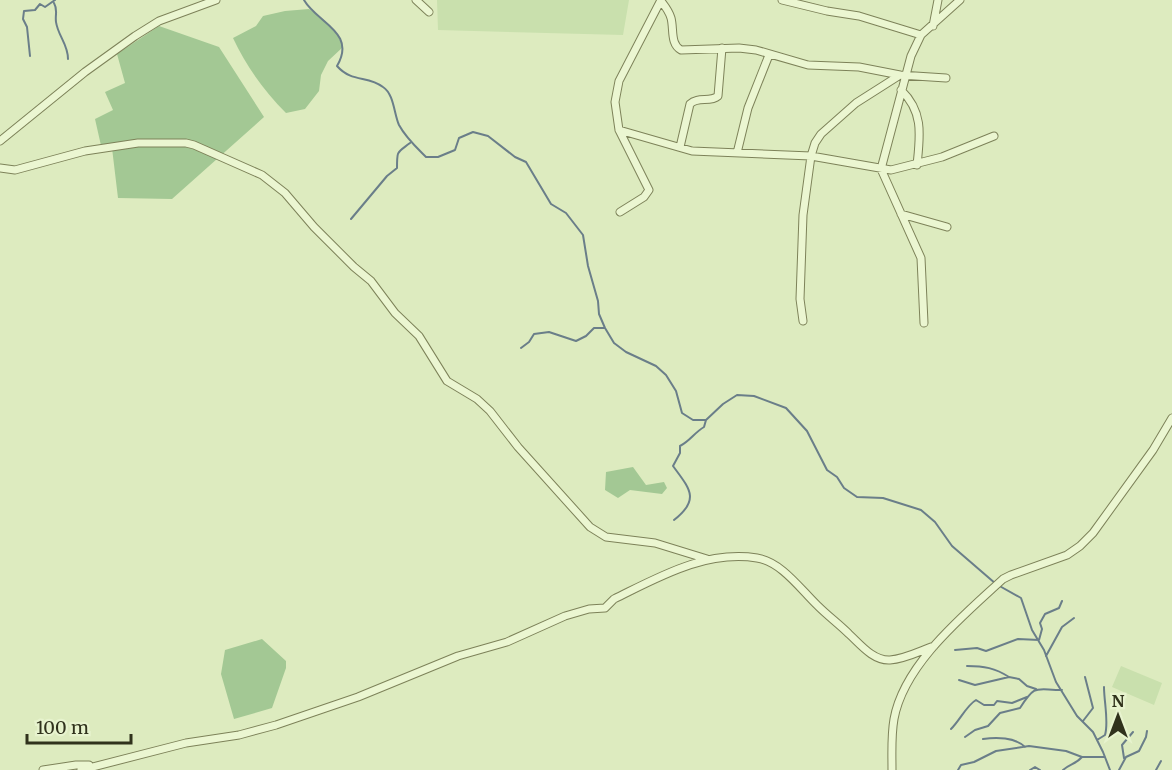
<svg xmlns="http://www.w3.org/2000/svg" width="1172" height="770" font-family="Merriweather,serif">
	<rect width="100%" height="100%" fill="#ddebbf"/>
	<!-- farmland -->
	<path fill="#c9e0ad" d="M437,0H629L623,35L438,30Z
		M1121,666L1162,683L1154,705L1112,687Z"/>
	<!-- green -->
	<path fill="#a3c894" d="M309,9C323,18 338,30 343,47L328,61L321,75L319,91L305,109L286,113C264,91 246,66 233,38L256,26L263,16L285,11Z
		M159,26L219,47L264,117L172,199L118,198L112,148L102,150L95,119L113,110L105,92L125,83L117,54Z
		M633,467L646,485L664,482L667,488L662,494L630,490L618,498L605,490L606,472Z
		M262,639L286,661V668L272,708L234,719L221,674L225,650Z"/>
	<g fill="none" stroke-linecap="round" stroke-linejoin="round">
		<!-- stream -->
		<path stroke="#6a7e89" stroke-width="2" d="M304,0C317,23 357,32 337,66C352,83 368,75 383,87C394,94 394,114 399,125C406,138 416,147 426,157H438L455,150L459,138L473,132L488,136L515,157L526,162L551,204L566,213L583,235L588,266L598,301L599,314L605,328L614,343L626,352L656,366L666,375L676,391L682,413L693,420H706L723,404L737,395L754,396L786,408L807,431L827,470L837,477L844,488L857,497L883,498L921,510L935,522L952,546L996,584L1021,598L1032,630L1044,650L1056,682L1077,716L1093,732L1103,752L1110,770
			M54,3C58,10 55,14 56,22C58,36 68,44 68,59
			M30,56L27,27L23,19L24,11L35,10L40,4L45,7L55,0
			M351,219L387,176L397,168C397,150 397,153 410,143
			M521,348L529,342L534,334L549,332L576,341L586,336L594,328H605
			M674,520C701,499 689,488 673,466L680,453V446C690,441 694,433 704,427L706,420
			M955,650L977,648L986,651L1018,639L1039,640L1042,629L1040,623L1045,614L1059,608L1062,601
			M1046,656L1062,627L1074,618
			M967,666C984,666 995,668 1009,677
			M959,680L975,685L1009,677L1019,679L1027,686L1036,689
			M1083,721L1093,708L1085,677
			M951,729C960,720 967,705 976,700L984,705H994L997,701L1012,703L1027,697
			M965,737L975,730L988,726L1000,713L1020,708C1036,683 1036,690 1062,690
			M983,739C996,737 1015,737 1025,747
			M1097,740L1105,735C1109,722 1104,702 1104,687
			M1124,758L1122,745L1133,732
			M958,770L961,765L974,762L996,751L1029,746L1066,751L1082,757H1105
			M1030,770L1035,767L1040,770
			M1063,770C1070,764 1076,764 1082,757
			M1119,770L1126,757L1139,751L1146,737L1147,731
			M1156,770L1161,761"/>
		<defs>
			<path id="minor" d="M416,0L429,12
				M782,0L827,11L859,16L921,35
				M661,1C665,6 669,11 671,18C674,29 670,44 681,50L739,48L756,50L808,65L859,67L900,75
				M933,26L938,0
				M901,90C924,112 920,136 917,165
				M619,130L692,151L811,156L891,170L942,157L994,136
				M0,141L85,72L135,36L159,21L216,0
				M680,147L690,104C698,96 710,103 718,96L722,48
				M737,153L748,108L769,55
				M0,168L15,170L85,151L138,143H186L194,145L262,175L285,193L314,227L354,267L371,281L395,313L419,336L447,381L477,399L490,411L518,447L590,527L606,537L655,543L707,559
				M620,212L644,197L649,190L619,130L615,102L619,81L661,0
				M901,214L947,227
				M803,321L800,299L803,215L811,156L815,143L821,134L856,103L900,75L946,78
				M924,323L921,258L881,169L911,56L921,35L960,0
				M43,770L76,765H89
				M81,770L186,743L239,735L276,725L358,697L458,656L507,642L565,616L589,609L605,608L614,599C659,577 705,550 757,558C782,562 801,590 818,606C828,616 839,624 849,634C860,644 873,661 890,660C905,659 920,651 934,646
				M892,770C892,753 891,736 894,719C904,664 963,616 1003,579L1011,575L1067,555L1080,546L1093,533L1153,450L1172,418"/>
		</defs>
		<!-- minor casing -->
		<use href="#minor" stroke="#7d8259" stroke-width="9"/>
		<!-- minor -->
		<use href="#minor" stroke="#ebf6d1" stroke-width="7"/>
	</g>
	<!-- north arrow -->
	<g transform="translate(1118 716)" stroke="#e7f3ce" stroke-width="4.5" paint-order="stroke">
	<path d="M0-4.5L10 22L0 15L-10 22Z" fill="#30321c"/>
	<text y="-9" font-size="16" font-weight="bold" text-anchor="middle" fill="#30321c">N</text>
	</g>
	<!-- scale -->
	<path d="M27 734v9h104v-9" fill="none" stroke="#30321c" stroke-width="3"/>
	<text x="36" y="734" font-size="18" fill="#30321c" stroke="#e7f3ce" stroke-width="4.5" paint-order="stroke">100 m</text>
</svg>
